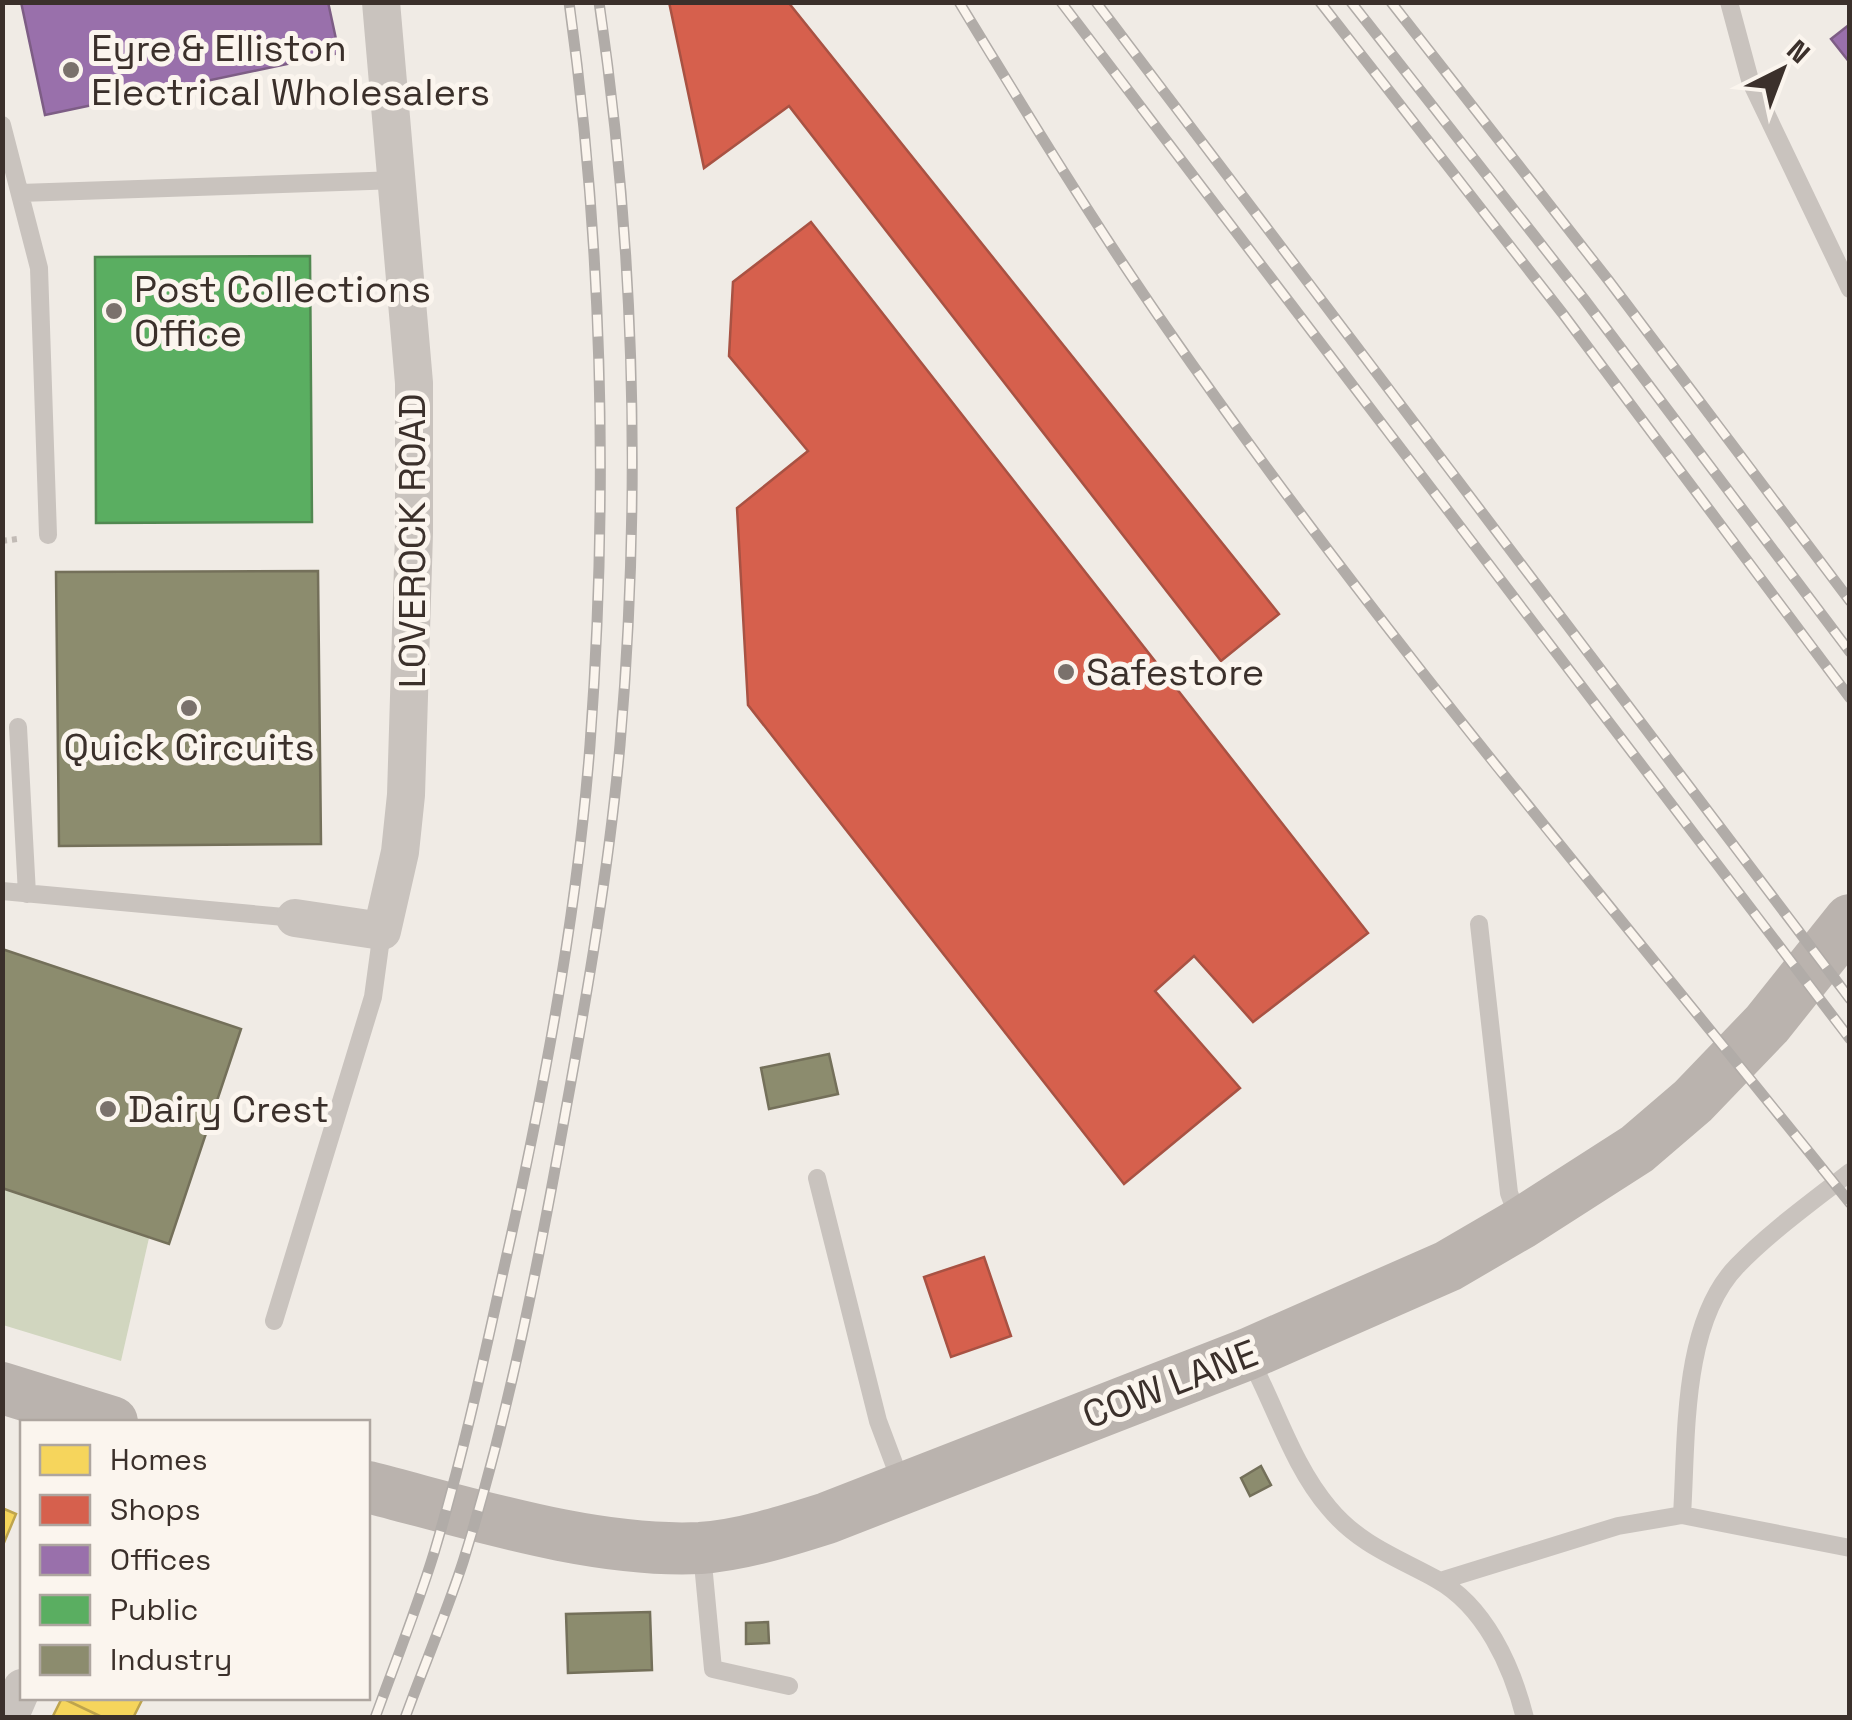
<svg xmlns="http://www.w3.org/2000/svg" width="1852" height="1720" font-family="'Space Grotesk',sans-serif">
	<rect width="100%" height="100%" fill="#f0ebe5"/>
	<!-- green -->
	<path fill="#d1d6bf" d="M3,1188L149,1238L121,1361L3,1325Z"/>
	<!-- homes -->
	<path fill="#f6d55c" stroke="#bea44d" stroke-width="2.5" d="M2,1508L16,1514L3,1545H2Z
		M62,1698H143L133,1718H104Z
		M62,1698L104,1718H52Z"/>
	<!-- shops -->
	<path fill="#d6604d" stroke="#a85243" stroke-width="2.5" d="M669,2H788L1279,614L1221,661L789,106L704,168Z
		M811,222L1368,933L1253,1022L1194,956L1155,991L1240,1088L1124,1184L748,705L737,508L808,451L729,356L733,282Z
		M984,1257L1011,1336L951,1357L924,1277Z"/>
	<!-- offices -->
	<path fill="#9970ab" stroke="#7d5d85" stroke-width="2.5" d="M21,2H328L339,53L45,115Z
		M1850,24V63L1831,39Z"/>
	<!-- public -->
	<path fill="#5aae61" stroke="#518851" stroke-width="2.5" d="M310,256L312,522L96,523L95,257Z"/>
	<!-- industry -->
	<path fill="#8c8c6e" stroke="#74705a" stroke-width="2.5" d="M318,571L321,844L59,846L56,572Z
		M2,949L241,1029L169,1244L2,1188Z
		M829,1054L838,1094L769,1109L761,1068Z
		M1261,1466L1271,1485L1250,1496L1241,1478Z
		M650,1612L652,1670L568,1673L566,1614Z
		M768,1622L769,1643L746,1644V1623Z"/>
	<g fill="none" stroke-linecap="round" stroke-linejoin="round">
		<!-- path -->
		<path stroke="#c2bbb6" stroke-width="6" stroke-dasharray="5 5" stroke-linecap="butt" d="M2,541L17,539"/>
		<!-- lane -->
		<path stroke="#c9c3be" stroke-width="18" d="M1729,2L1750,80L1850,289
			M2,125L39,268L48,535
			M20,193L398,180
			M18,727L27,894
			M2,891L295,918
			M1479,924L1509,1193L1519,1220
			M1850,1172C1812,1202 1771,1231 1737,1266C1681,1324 1687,1439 1682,1515L1850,1548
			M817,1178L878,1421L902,1485
			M274,1321L373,997L382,931
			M1250,1359C1276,1408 1293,1466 1329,1508C1360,1545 1396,1557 1436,1579C1485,1606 1512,1666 1525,1718
			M702,1553L713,1669L789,1686
			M1440,1581L1618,1526L1682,1515"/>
		<!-- street -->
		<path stroke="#c9c3be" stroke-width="38" d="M295,918L382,931L400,852L406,795L414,533V383L381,2
			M9,1718L22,1688"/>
		<!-- secondary -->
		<path stroke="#bab3ae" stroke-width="52" d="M2,1388L112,1422
			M368,1487C470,1513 594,1553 700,1548C742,1545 786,1531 827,1518L1248,1354L1448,1266L1520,1224L1637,1149L1693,1101L1767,1024L1850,920"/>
		<defs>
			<path id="rail" d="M959,2C1026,112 1093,222 1166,327C1376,630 1620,916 1850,1203
				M1061,2L1850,1039
				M1096,2L1850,999
				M1320,2L1563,314L1850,698
				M1351,2L1584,299L1850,652
				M1391,2L1609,281L1850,601
				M375,1718C395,1663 417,1608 434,1553C461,1463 481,1372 501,1281C541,1105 576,925 590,745C608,499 603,247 569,2
				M405,1718C424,1666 446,1614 463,1562C509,1415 539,1260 566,1109C588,989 609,867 620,745C641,499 635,247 599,2"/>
		</defs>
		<!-- rail casing -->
		<use href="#rail" stroke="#b1aca8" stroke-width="11"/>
		<!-- rail -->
		<use href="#rail" stroke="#fbf5ee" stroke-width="8" stroke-dasharray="22" stroke-linecap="butt"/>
	</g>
	<!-- markers -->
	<g fill="#7a716c" stroke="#fbf5ee" stroke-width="4">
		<circle cx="71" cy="70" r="10"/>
		<circle cx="114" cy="311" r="10"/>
		<circle cx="1066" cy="672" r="10"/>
		<circle cx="189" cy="708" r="10"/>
		<circle cx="108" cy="1109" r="10"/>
	</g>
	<g text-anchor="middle" stroke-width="10" stroke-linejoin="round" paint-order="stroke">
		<!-- poi labels -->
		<g font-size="38" fill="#3b302b" stroke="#fbf5ee" text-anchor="start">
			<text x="91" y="61">Eyre &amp; Elliston<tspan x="91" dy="44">Electrical Wholesalers</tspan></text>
			<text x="134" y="302">Post Collections<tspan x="134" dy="44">Office</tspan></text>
			<text x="1086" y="685">Safestore</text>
			<text x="189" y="760" text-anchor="middle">Quick Circuits</text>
			<text x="128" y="1122">Dairy Crest</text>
		</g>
		<!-- street labels -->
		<g font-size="38" fill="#3b302b" stroke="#fbf5ee">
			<text transform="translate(412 541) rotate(-90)" y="13">LOVEROCK ROAD</text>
			<text transform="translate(1170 1384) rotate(-21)" y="13">COW LANE</text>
		</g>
	</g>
	<!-- border -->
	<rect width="1852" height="1720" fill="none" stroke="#3b302b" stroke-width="10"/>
	<!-- legend -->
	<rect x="20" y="1420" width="350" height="280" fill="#fbf5ee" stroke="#aea6a0" stroke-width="2.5"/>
	<rect x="40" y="1445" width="50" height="30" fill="#f6d55c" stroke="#aea6a0" stroke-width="2.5"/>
	<text x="110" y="1470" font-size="30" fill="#3b302b">Homes</text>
	<rect x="40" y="1495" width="50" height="30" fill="#d6604d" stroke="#aea6a0" stroke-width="2.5"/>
	<text x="110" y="1520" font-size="30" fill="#3b302b">Shops</text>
	<rect x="40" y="1545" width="50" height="30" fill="#9970ab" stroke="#aea6a0" stroke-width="2.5"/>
	<text x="110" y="1570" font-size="30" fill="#3b302b">Offices</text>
	<rect x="40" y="1595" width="50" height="30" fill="#5aae61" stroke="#aea6a0" stroke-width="2.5"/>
	<text x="110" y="1620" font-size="30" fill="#3b302b">Public</text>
	<rect x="40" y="1645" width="50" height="30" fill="#8c8c6e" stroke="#aea6a0" stroke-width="2.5"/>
	<text x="110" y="1670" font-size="30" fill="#3b302b">Industry</text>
	<!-- north arrow -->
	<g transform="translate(1782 70) rotate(42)" stroke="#fbf5ee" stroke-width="8" paint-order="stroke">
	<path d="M0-8L18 38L0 25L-18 38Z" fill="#3b302b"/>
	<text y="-15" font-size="28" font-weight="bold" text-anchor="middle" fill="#3b302b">N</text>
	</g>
</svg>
